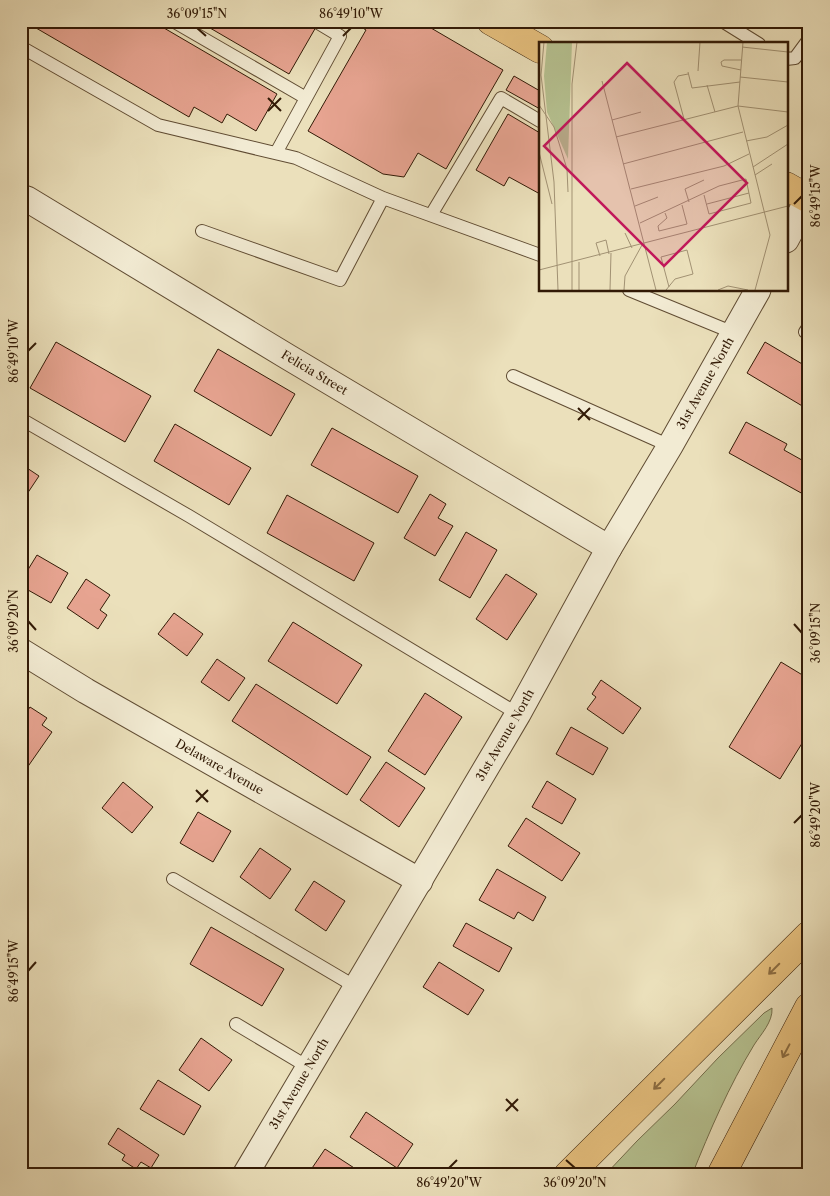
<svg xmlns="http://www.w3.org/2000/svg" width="830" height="1196" font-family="'Libre Caslon Text',serif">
	<rect width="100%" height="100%" fill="#ebe0bb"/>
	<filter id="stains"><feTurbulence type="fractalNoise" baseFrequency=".004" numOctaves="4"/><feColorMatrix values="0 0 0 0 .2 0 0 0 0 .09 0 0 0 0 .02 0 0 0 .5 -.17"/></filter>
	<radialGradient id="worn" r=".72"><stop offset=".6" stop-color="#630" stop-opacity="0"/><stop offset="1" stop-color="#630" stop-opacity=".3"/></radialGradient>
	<!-- green -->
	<path fill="#b6c291" stroke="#746e4c" d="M772,1008C773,1022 761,1034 754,1045C729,1086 710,1130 692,1175H605L637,1141L675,1104L718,1058L764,1013Z"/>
	<!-- building -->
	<path fill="#e7a491" stroke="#321a06" d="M24,21H152L277,94L256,131L227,114L222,123L194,107L189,117Z
		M198,21H305L316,27L289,74Z
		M351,21H419L503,70L446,169L418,153L404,177L383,174L308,131L366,30Z
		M514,76L540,91V109L506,90Z
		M508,114L540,133V194L509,177L504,186L476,170Z
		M56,342L151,396L125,442L30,388Z
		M765,342L809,368V410L747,373Z
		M218,349L295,394L271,436L194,391Z
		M746,422L787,444L784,450L809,464V484L803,494L729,453Z
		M175,424L251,468L229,505L154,461Z
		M332,428L418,476L398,513L311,465Z
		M21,464L39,476L21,503Z
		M430,494L446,504L438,518L453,526L435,556L404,538Z
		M287,495L374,543L354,581L267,533Z
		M466,532L497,550L470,598L439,580Z
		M37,555L68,573L51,603L21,586V581Z
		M506,574L537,594L507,640L476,619Z
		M86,579L110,595L100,610L107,615L98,629L67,608Z
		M174,613L203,634L187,656L158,634Z
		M293,622L362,665L337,704L268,661Z
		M217,659L245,678L229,701L201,682Z
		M781,662L809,679V732L780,779L729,747Z
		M601,680L641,708L623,734L587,709L596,697L592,694Z
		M256,684L371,757L347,795L232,721Z
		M425,693L462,717L425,775L388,751Z
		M30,707L47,718L42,725L52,732L22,775L21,720Z
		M571,727L608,748L593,775L556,754Z
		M386,762L425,788L399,827L360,800Z
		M547,781L576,799L562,824L532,807Z
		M123,782L153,807L132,833L102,808Z
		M198,812L231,831L213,862L180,843Z
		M526,818L580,853L562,881L508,846Z
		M260,848L291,869L270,899L240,877Z
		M497,869L546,897L533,921L518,912L514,919L479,900Z
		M314,881L345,901L326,931L295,910Z
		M466,923L512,948L499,972L453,946Z
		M211,927L284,969L262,1006L190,964Z
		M439,962L484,990L468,1015L423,987Z
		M201,1038L232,1060L209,1091L179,1070Z
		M158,1080L201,1106L184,1135L140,1109Z
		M366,1112L413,1144L397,1168L350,1137Z
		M118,1128L159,1155L151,1168L141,1162L136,1169L122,1160L125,1155L108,1144Z
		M325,1149L365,1175H309L308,1174Z
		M98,1170L105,1175H94Z"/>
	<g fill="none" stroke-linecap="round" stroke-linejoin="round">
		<defs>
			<path id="service" d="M173,21L306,98
				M722,21L759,44
				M21,47L158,125L296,158L383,198L540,255
				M786,59L795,58L809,39
				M276,153L340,36L315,21
				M431,215L501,98L540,121
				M202,231L340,280L383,198
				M629,290L734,333
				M805,332L809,326
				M513,376L670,446
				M21,419L189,516L518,714
				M173,879L356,987
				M236,1024L308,1067"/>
			<g id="minor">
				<path id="s1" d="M21,197L27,199L288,357L609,548"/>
				<path d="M786,240L809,197"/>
				<path id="s2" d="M21,651L86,691L420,881"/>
				<path id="s3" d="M245,1175L518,714L609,548L670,446L758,290"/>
			</g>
			<path id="primary" d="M491,21L540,49
				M786,186L809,199"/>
			<path id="motorway" d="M568,1175L809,935
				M721,1175L809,1007"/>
		</defs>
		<!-- service casing -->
		<use href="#service" stroke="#604c33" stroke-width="14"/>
		<!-- minor casing -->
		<use href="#minor" stroke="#604c33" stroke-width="27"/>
		<!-- primary casing -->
		<use href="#primary" stroke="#321a06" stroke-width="29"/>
		<!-- motorway casing -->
		<use href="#motorway" stroke="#321a06" stroke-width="29"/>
		<!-- service -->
		<use href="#service" stroke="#f2ebd3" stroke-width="12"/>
		<!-- minor -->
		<use href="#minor" stroke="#f2ebd3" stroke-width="25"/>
		<!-- primary -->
		<use href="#primary" stroke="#e6c07e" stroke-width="28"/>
		<!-- motorway -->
		<use href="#motorway" stroke="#e6c07e" stroke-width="28"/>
	</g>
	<!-- one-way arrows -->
	<defs><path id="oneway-shaft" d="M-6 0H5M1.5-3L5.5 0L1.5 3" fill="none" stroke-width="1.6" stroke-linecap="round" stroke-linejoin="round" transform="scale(1.25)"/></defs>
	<g stroke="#8c6d42">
		<use href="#oneway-shaft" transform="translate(774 969) rotate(135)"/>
		<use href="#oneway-shaft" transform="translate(786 1051) rotate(118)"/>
		<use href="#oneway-shaft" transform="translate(659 1084) rotate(135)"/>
	</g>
	<!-- ticks -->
	<path fill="none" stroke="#321a06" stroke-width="2" d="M197,28L206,36M343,36L351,28M268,98L281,111M268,111L281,98M794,204L802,196M28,351L36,343M578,408L590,420M578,420L590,408M28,621L36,630M794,624L802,633M196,790L208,802M196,802L208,790M794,823L802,815M28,971L36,962M506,1099L518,1111M506,1111L518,1099M566,1160L575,1168M449,1168L457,1160"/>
	<g text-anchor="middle" stroke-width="4.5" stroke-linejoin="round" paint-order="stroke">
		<!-- street labels -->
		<g font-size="12" fill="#321a06" stroke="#f2ebd3">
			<text dy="4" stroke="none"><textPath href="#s1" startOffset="342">Felicia Street</textPath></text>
			<text dy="4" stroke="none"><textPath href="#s3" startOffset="916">31st Avenue North</textPath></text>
			<text dy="4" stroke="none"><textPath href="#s3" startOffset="511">31st Avenue North</textPath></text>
			<text dy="4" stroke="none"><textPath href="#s2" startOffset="230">Delaware Avenue</textPath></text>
			<text dy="4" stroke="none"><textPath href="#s3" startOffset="106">31st Avenue North</textPath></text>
		</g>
	</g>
	<!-- overview -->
	<g transform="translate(539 42)">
		<rect width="249" height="249" fill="#ebe0bb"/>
		<path d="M8,0H33L29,117L8,70L5,34Z" fill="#b6c291"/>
		<path fill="none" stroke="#a19173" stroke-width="1" d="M5,0L2,33L15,140L19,248M204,0L199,64L231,193L216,248M203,5L249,10M202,28L183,24L182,20L185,18H202M159,29L161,0M149,30L153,46L201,40M201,35L249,40M63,39L117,248M168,43L176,70M0,63L15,85L28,127L29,150M145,77L135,40L139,34L149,32M73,78L102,70M77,95L199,64L249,70M207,99L228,95L249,83M0,110L13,162M84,122L204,90M214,125L249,102M216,133L233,122M92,147L185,124L210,112M150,160L146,147L165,138M168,162L210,151M96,164L119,155M126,171L128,176L119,184L120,189L148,182L143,163M101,181L180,144L207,137L212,161L170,172L165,153M86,191L93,206M61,214L57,201L67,198L70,212M40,220V248M0,228L249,164M33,248V42L38,0M71,248L72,211M85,248L86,234L103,203M127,248L136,237L154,232L148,208L122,215L130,245M179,248L189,244L209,248"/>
		<path fill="#c2185b" fill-opacity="0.15" stroke="#c2185b" stroke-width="2.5" d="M88,21L208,141L125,224L5,104Z"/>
		<rect width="249" height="249" fill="none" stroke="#321a06" stroke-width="2.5"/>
	</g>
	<!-- margin -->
	<rect width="830" height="1196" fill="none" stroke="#ebe0bb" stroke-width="55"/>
	<rect x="28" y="28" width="774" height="1140" fill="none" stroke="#321a06" stroke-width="2"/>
	<g font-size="12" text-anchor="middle" fill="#321a06">
		<text x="197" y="18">36°09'15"N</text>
		<text x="351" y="18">86°49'10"W</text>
		<text transform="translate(816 196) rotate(-90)" y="4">86°49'15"W</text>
		<text transform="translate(14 351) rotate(-90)" y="4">86°49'10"W</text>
		<text transform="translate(14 621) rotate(-90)" y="4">36°09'20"N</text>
		<text transform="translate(816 633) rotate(-90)" y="4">36°09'15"N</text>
		<text transform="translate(816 815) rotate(-90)" y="4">86°49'20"W</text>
		<text transform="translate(14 971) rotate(-90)" y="4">86°49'15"W</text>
		<text x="449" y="1187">86°49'20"W</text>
		<text x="575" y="1187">36°09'20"N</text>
	</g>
	<rect width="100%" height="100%" filter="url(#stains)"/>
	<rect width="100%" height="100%" fill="url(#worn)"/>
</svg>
